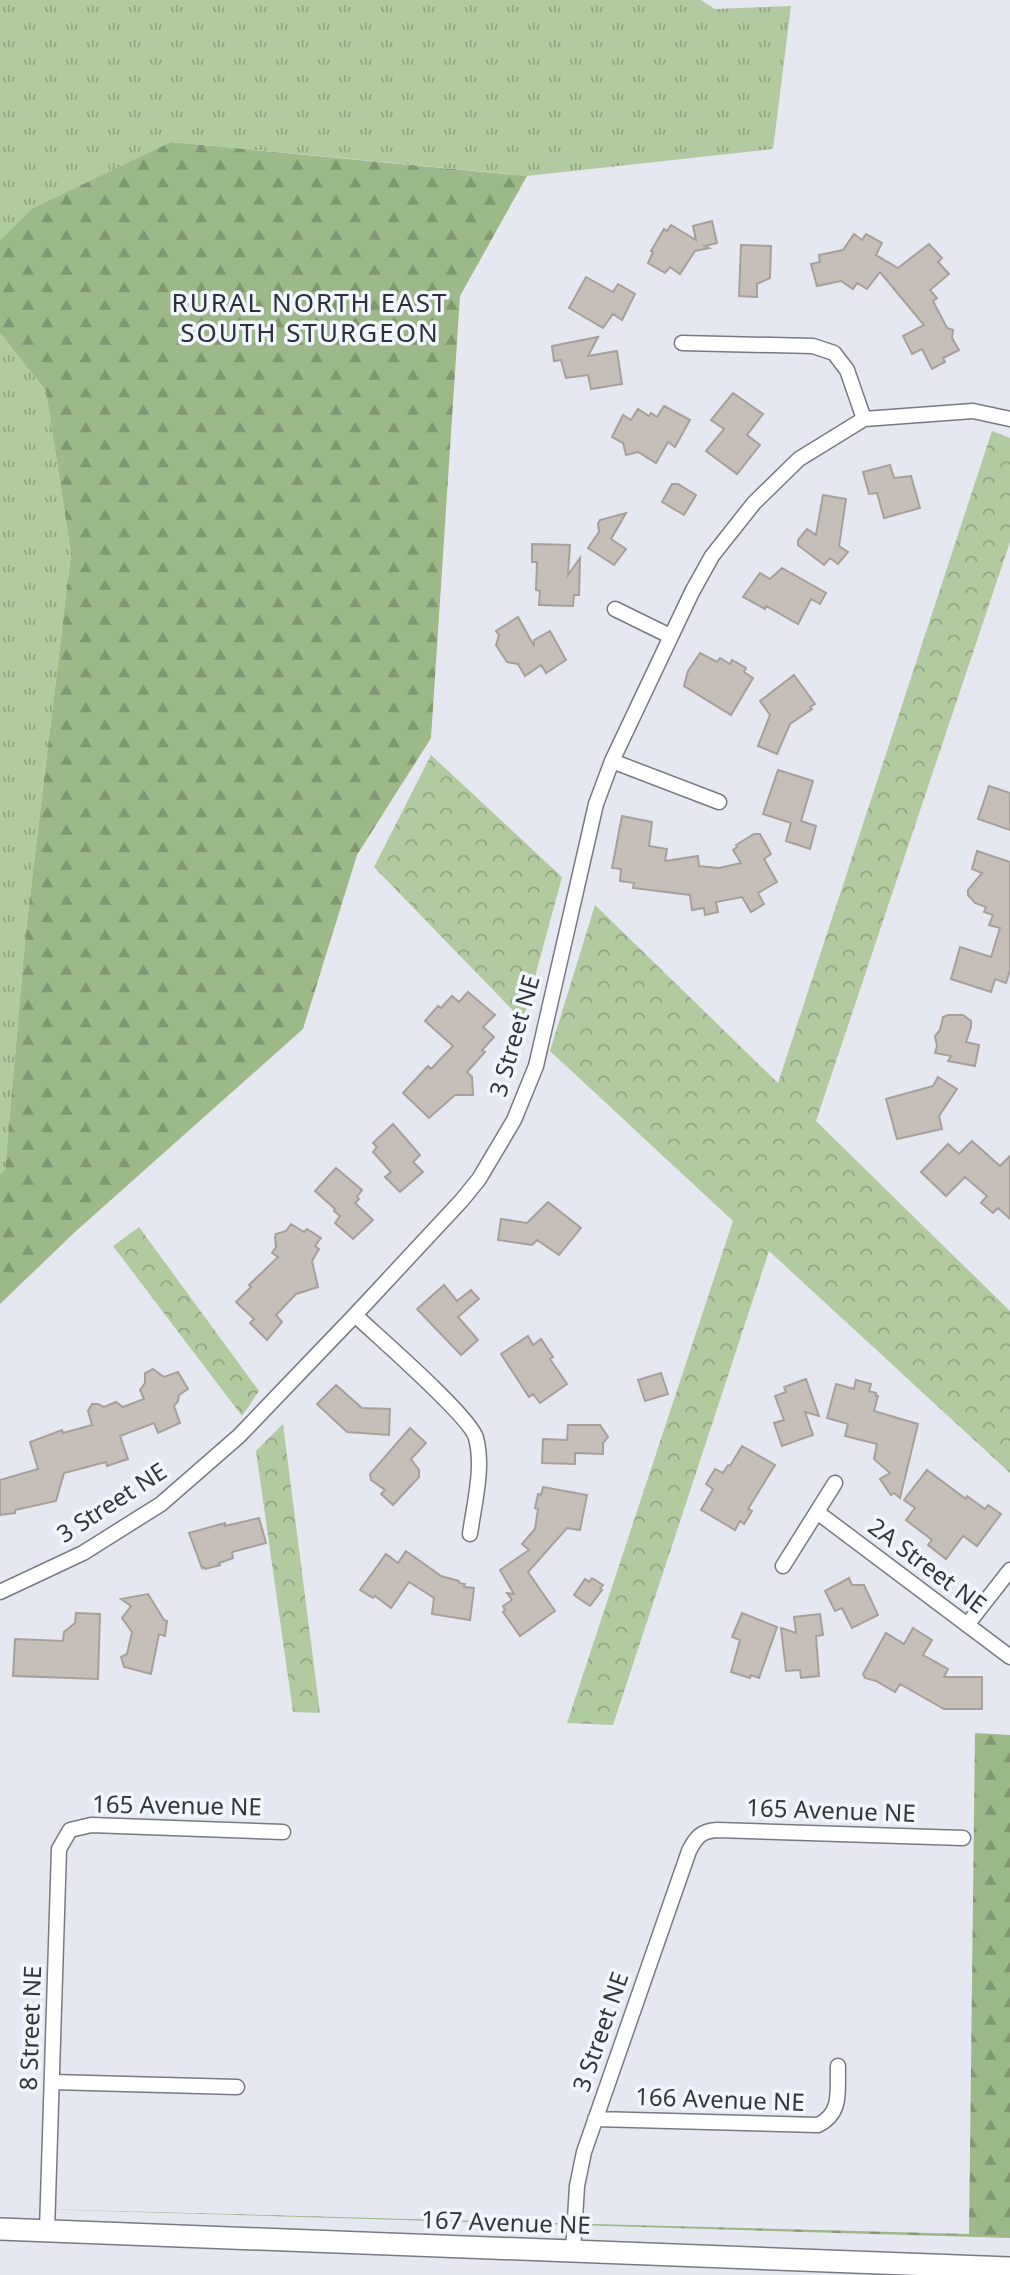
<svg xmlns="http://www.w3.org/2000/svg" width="1010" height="2275" font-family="'Noto Sans',sans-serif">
	<defs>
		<pattern id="grass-tufts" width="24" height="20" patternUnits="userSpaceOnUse" patternTransform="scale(1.75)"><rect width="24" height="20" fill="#b1caa0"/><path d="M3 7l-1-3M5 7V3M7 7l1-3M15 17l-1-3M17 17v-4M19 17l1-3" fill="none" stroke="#91a583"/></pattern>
		<pattern id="forest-firs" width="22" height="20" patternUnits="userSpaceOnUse" patternTransform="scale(1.75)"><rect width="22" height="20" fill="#9db989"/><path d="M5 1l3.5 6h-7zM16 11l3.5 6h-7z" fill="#819771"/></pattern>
		<pattern id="park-crowns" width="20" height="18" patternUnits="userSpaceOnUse" patternTransform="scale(1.75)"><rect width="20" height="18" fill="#b1caa0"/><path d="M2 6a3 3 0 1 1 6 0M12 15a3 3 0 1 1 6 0" fill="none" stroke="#91a583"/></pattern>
	</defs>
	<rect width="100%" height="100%" fill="#e5e8f0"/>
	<!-- grass -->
	<path fill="url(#grass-tufts)" d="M0,0H701L715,9L791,6L773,149L527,176L172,142L31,209L0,240Z
		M0,333L46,391L71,554L26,930L5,1170L0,1174Z"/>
	<!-- forest -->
	<path fill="url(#forest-firs)" d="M171,142L527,176L460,296L431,738L357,855L303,1029L75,1232L0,1304V1174L5,1170L26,930L71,554L46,391L0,333V240L31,209Z
		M975,1733L1010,1735V2238L0,2208L969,2234Z"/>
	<!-- park -->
	<path fill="url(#park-crowns)" d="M992,431L1010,438V542L816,1121L1010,1311V1473L769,1251L613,1725L567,1723L733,1221L550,1051L595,905L778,1083Z
		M431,755L562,877L523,1021L374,867Z
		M139,1227L259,1391L242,1416L113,1246Z
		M283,1424L320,1713L293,1712L256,1451Z"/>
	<!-- building -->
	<path fill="#c5beb9" stroke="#a69f9a" stroke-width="2" d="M712,221L717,243L705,246L709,248L695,251L680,274L670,267L665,273L648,263L653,252L651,251L664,229L667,231L671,225L696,240L693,226Z
		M854,234L862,240L866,234L882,243L876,255L898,268L929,244L942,258L938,262L949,274L930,290L937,298L933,301L947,328L953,330L952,338L959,350L943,358L945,362L932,369L922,349L912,354L903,336L924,325L880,272L867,289L857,283L853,289L841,281L817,286L811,264L820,262L819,255L843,250Z
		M741,245L771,246L770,278L757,284V297L739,296Z
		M586,277L613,292L618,284L635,294L622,320L613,314L603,328L569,308Z
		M598,337L588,356L617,351L622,384L591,389L588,375L566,378L561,360L554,361L552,346Z
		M733,393L763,414L747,435L760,445L737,474L706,451L724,429L711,420Z
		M664,406L690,420L675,447L668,442L656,463L638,452L626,455L623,443L612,437L623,415L631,420L638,409L649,416L651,413L657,417Z
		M890,465L894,478L911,476L920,508L884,518L877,493L869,494L863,472Z
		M672,484H678L696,495L684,515L662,502Z
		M823,495L846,499L839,546L848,552L838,564L830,558L824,565L798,545V540L807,529L816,535Z
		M626,513L611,539L626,549L614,565L588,548L599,532L598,524L600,520Z
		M532,544L570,545L568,575L580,558L579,595H574L573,606L539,605L540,591L536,590L537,562H532Z
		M782,568L826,593L820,604L811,599L798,624L766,606L765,609L743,597L760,573L770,579Z
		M518,617L534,646V640L550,631L566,660L546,673L541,665L525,676L518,664L507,662L496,645L499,635L496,631Z
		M700,653L717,662L720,658L730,664L732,660L746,668L744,672L753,678L731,715L684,686L688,671Z
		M794,675L815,704L810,707L812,709L790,724L777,754L758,746L770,715L760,701Z
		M778,770L813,781L801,821L816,826L810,849L786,841L791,823L763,814Z
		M989,786L1010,793V830L978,819Z
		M622,816L652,822L649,846L667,849L665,861L698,856L699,866L719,868L741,863L733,850L737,847L736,845L754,834H760L771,854L764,859L777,882L758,893L764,904L751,912L742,897L716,902L718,912L705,915L704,908L692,910L690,895L633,888L634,883L620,881L621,869L612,868Z
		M977,851L1010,862V970L1006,983L995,979L991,992L951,979L960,947L991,957L1000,928L989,925L993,915L984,912L986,907L975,903L968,895V890L982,873L972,869Z
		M468,992L495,1015L483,1027L494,1037L482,1050L485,1052L467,1072L472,1077L473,1095H455L429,1118L403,1093L428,1066L431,1069L453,1046L425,1021L438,1006L441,1008L452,996L459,1002Z
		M948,1015H963L971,1021V1027L966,1042L979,1045L975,1066L948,1061L951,1056L935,1053L937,1046L935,1036L940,1030L943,1017Z
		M938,1077L957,1089L939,1116L942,1129L897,1139L886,1099L933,1086Z
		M393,1124L420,1155L413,1162L423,1172L400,1192L385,1177L391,1172L373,1152L377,1147L373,1143Z
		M972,1141L1000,1166L1010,1156V1219L998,1208L993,1213L981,1203L987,1196L965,1177L946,1196L921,1172L948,1144L959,1154Z
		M336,1168L362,1190L357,1197L359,1199L355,1203L373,1220L353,1239L335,1223L340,1216L334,1211L335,1209L315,1191Z
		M548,1202L581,1228L559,1255L537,1240L532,1245L498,1240L501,1219L527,1223Z
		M291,1224L304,1232L307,1229L321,1238L315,1246L319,1249L312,1261L318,1287L296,1294L276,1315L282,1322L267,1340L250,1323L254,1319L236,1302L251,1287L249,1285L278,1257L272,1253L276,1247L275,1237L276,1234L286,1231Z
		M444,1285L457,1301L471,1290L479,1299L458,1317L478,1340L461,1355L417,1309Z
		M528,1336L533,1345L541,1339L553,1357L550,1359L567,1384L540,1403L533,1394L529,1397L501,1354Z
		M153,1369L164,1377L178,1372L188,1389L179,1395L178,1401L174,1406L180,1423L158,1433L154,1423L120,1436L128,1459L107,1466L106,1462L64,1473L56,1501L15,1510V1513L0,1515V1480L38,1469L30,1442L62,1430L63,1433L92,1425L88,1411L92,1404H98L104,1407L116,1402L123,1407L144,1399L140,1390L145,1383V1373Z
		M661,1373L668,1394L645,1401L638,1380Z
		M806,1379L819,1416L805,1412L813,1435L782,1446L774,1423L784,1420L775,1396L786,1392L784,1387Z
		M856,1380L871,1384L869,1391L876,1393V1396H878L874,1411L918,1424L900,1498L894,1493L891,1495L880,1479L890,1473L874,1459L877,1444L845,1436L848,1424L827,1418L836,1384L854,1389Z
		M336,1385L362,1408L390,1409L389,1435L347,1432L317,1404Z
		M568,1425H600L608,1437L603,1443V1454L575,1453V1464L542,1463L543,1439L567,1440Z
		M410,1428L426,1443L411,1459L419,1470V1477L393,1505L381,1494L385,1490L371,1480L370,1474Z
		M742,1446L775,1465L748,1509L752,1511L744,1524L740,1521L735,1530L701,1510L713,1489L706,1484L715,1469L723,1473L728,1465L730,1466Z
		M927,1470L966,1499L967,1496L985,1509L988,1505L1001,1514L977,1546L963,1536L946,1559L928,1545L932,1540L906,1520L915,1508L904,1500Z
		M543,1487L587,1495L580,1530L567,1528L528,1572L555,1611L520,1636L503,1612L505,1610L503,1606L512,1600L507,1593L514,1594L500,1570L529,1550L522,1544L535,1529L538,1509L535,1508L538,1494L541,1495Z
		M259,1518L266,1543L232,1552L233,1558L219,1563L220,1565L205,1569L204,1567L202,1568L189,1533L225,1523V1526Z
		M406,1551L441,1576L459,1581V1583L465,1584L464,1587L474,1588L470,1620L432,1614L434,1598L409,1582L391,1608L375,1596L373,1598L360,1590L386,1554L398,1563Z
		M592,1578L603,1585L600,1589L602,1590L590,1606L574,1595L585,1579L589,1582Z
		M849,1578L852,1585H864L878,1615L852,1628L842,1608L835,1611L825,1591Z
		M148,1594L164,1620L167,1621L165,1636L159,1634L151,1674L124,1667L121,1657L127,1654L132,1632L122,1618L131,1606L121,1599Z
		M76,1613L100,1614L98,1679L13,1676L15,1639L63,1641L64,1632L75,1623Z
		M742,1613L777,1627L759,1678L751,1675L750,1678L731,1672L740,1640L732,1637Z
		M820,1614L823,1635L816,1636L819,1676L801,1678L800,1670L786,1671L781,1628L796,1633L794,1617Z
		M913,1628L932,1640L923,1655L948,1669L944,1677H982V1709H944L900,1684L895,1692L876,1681L865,1678L863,1674L886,1633L904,1644Z"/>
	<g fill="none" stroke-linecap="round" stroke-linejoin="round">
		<defs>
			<path id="street" d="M682,343L813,346L834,353L847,370L864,419
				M615,609L670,636
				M612,761L719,802
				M355,1315C376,1335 471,1417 476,1438C484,1468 474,1504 470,1534
				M817,1512L1010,1657
				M783,1566L835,1483
				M0,1592L83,1553L161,1504L239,1436L355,1315L462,1200L479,1179L514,1120L536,1066L596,804L612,761L692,592L712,556L754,503L799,459L864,419L973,411L1010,419
				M967,1625L1010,1570
				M52,2082L237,2087
				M595,2119L818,2125C843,2113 837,2090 838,2066
				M47,2231L59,1849L70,1830L91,1825L283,1832
				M573,2252L577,2186L584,2152L689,1851C696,1837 701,1831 717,1830L963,1838"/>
			<path id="secondary" d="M0,2229L1010,2268"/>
		</defs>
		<!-- street casing -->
		<use href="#street" stroke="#777b81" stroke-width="17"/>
		<!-- secondary casing -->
		<use href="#secondary" stroke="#777b81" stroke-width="24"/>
		<!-- street -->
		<use href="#street" stroke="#fff" stroke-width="14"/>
		<!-- secondary -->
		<use href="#secondary" stroke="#fff" stroke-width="21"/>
	</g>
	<g text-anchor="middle" stroke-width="7" stroke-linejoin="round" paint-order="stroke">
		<!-- street labels -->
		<g font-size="24" fill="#343639" stroke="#f2f6fd">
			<text transform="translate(515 1036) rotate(-74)" y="8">3 Street NE</text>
			<text transform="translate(112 1503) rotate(-33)" y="8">3 Street NE</text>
			<text transform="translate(927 1566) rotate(37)" y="8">2A Street NE</text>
			<text transform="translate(177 1806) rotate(1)" y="8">165 Avenue NE</text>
			<text transform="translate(831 1811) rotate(2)" y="8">165 Avenue NE</text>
			<text transform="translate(31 2028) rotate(-88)" y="8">8 Street NE</text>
			<text transform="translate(601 2032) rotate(-71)" y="8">3 Street NE</text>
			<text transform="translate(720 2100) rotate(2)" y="8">166 Avenue NE</text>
			<text transform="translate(506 2223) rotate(2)" y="8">167 Avenue NE</text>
		</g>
		<!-- neighbourhood labels -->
		<g font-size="26" letter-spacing="2" fill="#2e3137" stroke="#f2f6fd">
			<text x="310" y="312">RURAL NORTH EAST<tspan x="310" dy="30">SOUTH STURGEON</tspan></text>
		</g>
	</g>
</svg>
